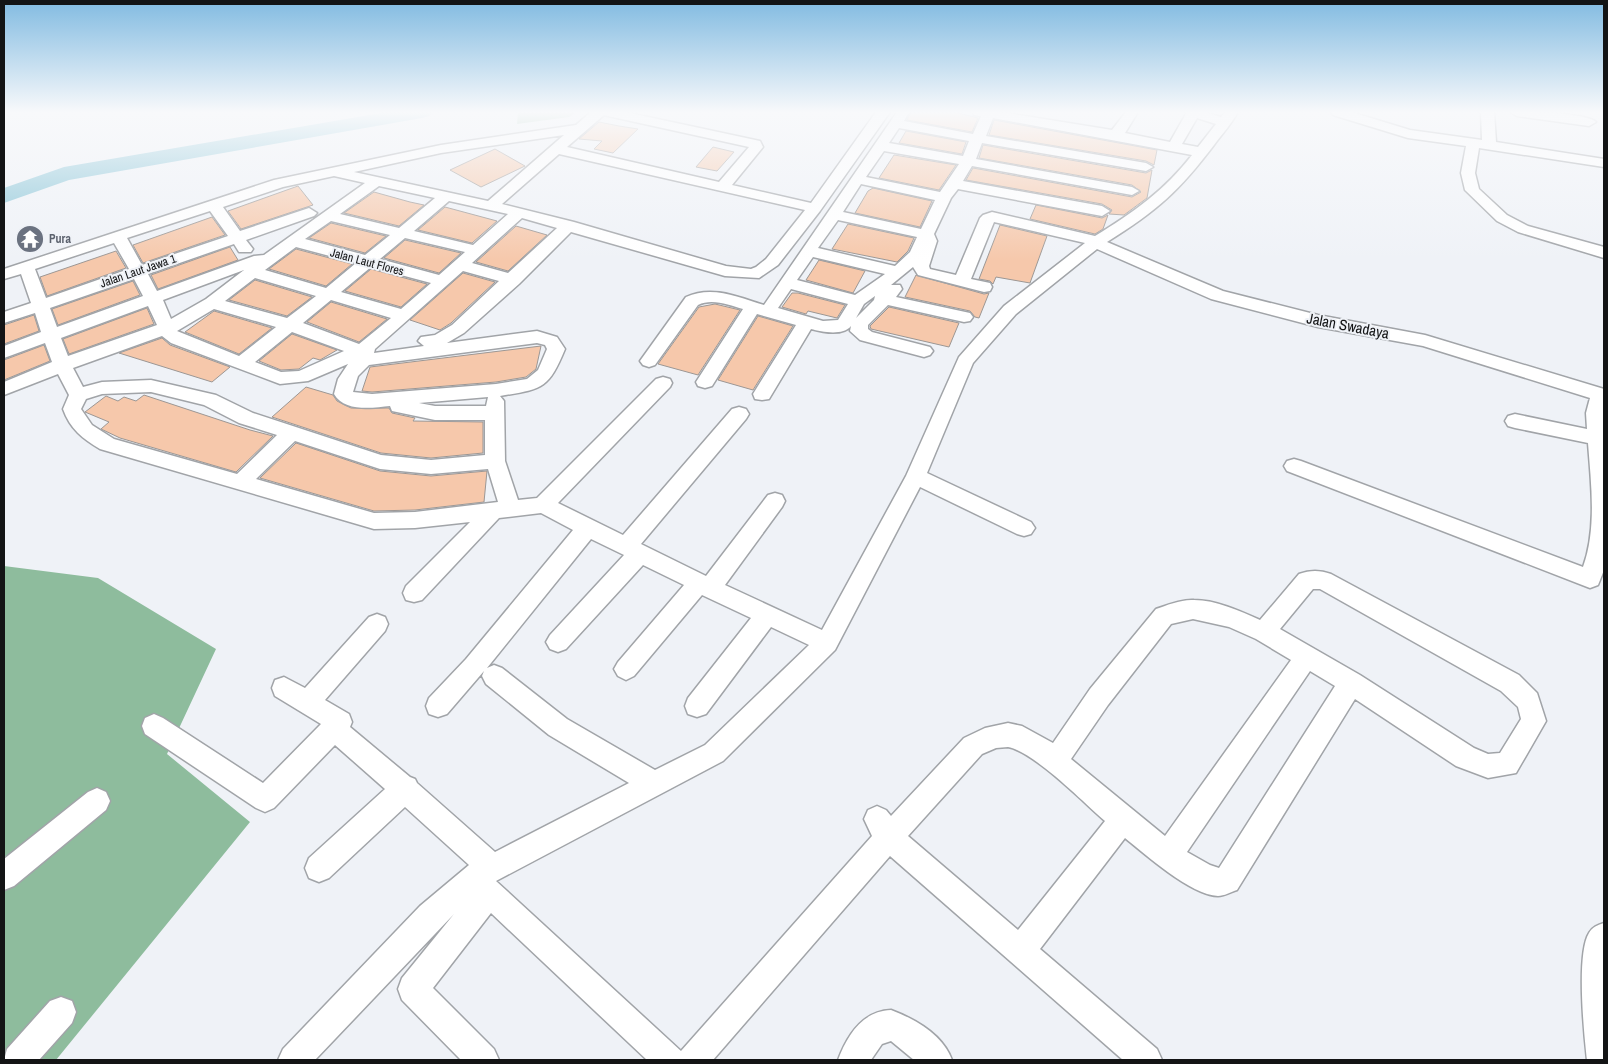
<svg xmlns="http://www.w3.org/2000/svg" width="1608" height="1064" font-family="'Archivo Narrow',sans-serif">
	<rect width="100%" height="100%" fill="#eff2f7"/>
	<!-- forest -->
	<path fill="#8ebc9d" d="M518,112H576L569,117L517,124Z
		M4,566L98,578L216,649L167,754L250,822L56,1060H4Z"/>
	<g fill="none" stroke-linecap="round" stroke-linejoin="round">
		<!-- river -->
		<path fill="#8ac5d7" fill-rule="evenodd" d="M387,112H433L429,116L422,118L69,180L4,203V188L64,167Z"/>
	</g>
	<!-- building -->
	<path fill="#f6c8ab" stroke="#9c9794" d="M911,112H954L978,118L972,132L907,120Z
		M994,120L1157,150L1154,165L1146,161L989,135Z
		M599,122L619,126L638,129L613,153L594,149L602,141L579,139Z
		M906,131L966,142L962,154L899,143Z
		M983,145L1146,173L1152,170L1147,198L1124,215L1109,214L1112,210L1102,204L966,180L973,168L1132,197L1141,192L1132,185L979,158Z
		M713,147L734,152L717,171L696,167Z
		M495,149L525,166L481,187L450,170Z
		M894,155L956,165L939,190L879,178Z
		M298,186L313,205L241,229L228,211Z
		M873,188L932,201L920,227L855,213L868,191Z
		M374,192L410,202L424,205L399,226L344,213Z
		M1036,205L1102,218L1108,215L1103,229L1095,234L1030,219Z
		M445,207L497,221L472,243L418,230Z
		M212,217L225,235L143,263L133,245Z
		M331,223L386,236L365,253L309,238Z
		M848,224L914,238L908,251L897,262L832,249Z
		M1000,225L1047,236L1030,283L996,277L993,284L990,281L979,279Z
		M516,226L547,235L508,271L476,262Z
		M405,240L461,253L439,273L384,258Z
		M230,247L238,260L158,289L151,275Z
		M296,249L352,264L326,286L269,269Z
		M116,251L126,268L47,296L40,277Z
		M819,260L865,271L853,293L806,280Z
		M371,269L427,284L401,307L345,291Z
		M463,273L495,282L451,323L440,330L410,320Z
		M916,275L984,294L989,293L979,318L975,317L970,311L905,297Z
		M255,280L312,297L287,316L229,300Z
		M133,281L140,295L58,325L52,309Z
		M792,293H798L845,305L837,318L808,311L806,314L782,307Z
		M331,302L387,319L359,342L307,322Z
		M715,304L740,310L698,375L658,364L699,307Z
		M889,307L959,323L949,347L871,329L870,326Z
		M147,308L154,324L69,354L63,339Z
		M214,311L272,328L239,354L185,332Z
		M34,315L39,331L4,344V325Z
		M758,316L793,326L753,390L718,380Z
		M292,334L337,350L320,360L313,358L299,369L281,370L259,361Z
		M162,338L170,345L230,367L212,382L119,353Z
		M44,345L50,361L4,380V360Z
		M541,346L536,369L526,377L496,382L372,392L362,391L370,367Z
		M306,387L333,395L337,401L351,408H389L392,413L415,418L413,421L483,422V453L431,458L381,453L272,417Z
		M144,395L250,430L273,436L236,472L120,438L101,429L109,422L85,412L106,396L118,401L124,397L136,401Z
		M296,443L380,471L431,476L487,471L484,502L415,510L374,511L260,478Z"/>
	<g fill="none" stroke-linecap="round" stroke-linejoin="round">
		<defs>
			<path id="street" d="M591,112H625L760,141L763,147L732,185L811,203L876,112H890L820,211L778,265L759,278L725,276L571,232L519,284L464,333L447,343L537,331L557,337L565,349C548,390 542,389 500,396L504,401L505,461L518,500L537,498L656,379L663,377L670,379L672,383L670,387L558,503L623,535L732,409L739,407L746,409L749,414L746,419L641,544L706,576L768,495L775,493L782,495L785,501L782,507L725,585L822,630L906,476L959,357L1004,306L1085,243L994,222L971,279L990,283L992,287L990,291L984,292L918,275L913,267L891,285H900L902,289L896,297L970,313L973,317L970,321L964,322L888,305L868,325V329L872,332L930,347L933,351L930,355L924,357L860,340L850,331L851,326C843,336 822,332 811,329L769,399L762,400L755,399L753,394L796,325L757,314L712,386L705,388L698,386L696,382L743,309C729,305 712,298 698,305L655,365L649,367L643,365L640,361L686,297C712,285 738,297 764,305L897,112H909L904,121L973,134L981,116L974,115L973,112H1001L1112,130L1126,112H1138L1125,133L1170,142L1187,112H1205L1221,117L1225,112H1238C1232,123 1223,133 1214,145C1179,191 1157,211 1107,242L1223,291L1318,315L1425,335L1604,389V570L1598,585L1590,588L1287,471L1284,466L1287,461L1294,459L1301,461L1583,567C1597,529 1591,483 1588,443L1515,428L1508,426L1505,421L1508,416L1515,414L1587,429L1586,413L1590,398L1423,346L1318,327L1211,299L1097,249L1016,314L973,363L927,473L1031,522L1035,528L1031,534L1024,536L1017,534L920,487L835,650L723,761L496,881L681,1051L872,836L864,819L868,810L877,806L886,810L891,816L964,738L985,728L1008,723L1022,726L1053,743L1090,689L1156,609C1167,605 1182,599 1194,600C1216,600 1240,611 1260,620L1299,574C1310,570 1320,570 1331,574L1519,675L1537,693L1546,721L1516,773L1488,778L1456,766L1355,699L1237,890C1231,892 1224,896 1218,896C1191,895 1146,855 1125,838L1040,949L1157,1049L1162,1060H1123L890,856L713,1060H647L491,913L433,988L494,1049L499,1060H461L402,1000L398,989L402,978L454,914L315,1060H278L283,1049L420,906L469,865L405,807L329,878L319,882L309,878L305,868L309,858L385,789L335,745L274,808L265,812L256,808L145,734L142,726L145,718L154,714L163,718L263,783L321,724L275,696L272,688L275,680L284,677L305,688L369,617L377,614L385,617L388,624L385,631L325,700L349,714L352,722L350,727L410,777L415,779L417,783L495,852L629,783L549,735L486,684L482,676L484,671L447,714L438,717L429,714L426,706L429,698L466,659L573,530L541,513L499,518L422,600L414,602L406,600L403,593L406,586L470,522L415,528L374,529L100,449C83,439 70,429 63,409L69,395L58,374L4,395V382L52,362L45,343L4,358V346L41,332L35,313L4,323V312L31,303L21,274L4,279V269L274,180L441,145L576,125ZM604,115L608,116L749,147L719,182L567,147ZM993,118L1192,155C1165,190 1133,213 1095,236L992,212L983,215L980,218L956,275L930,269L929,266L937,241L934,234L951,198L958,189L1102,216L1110,211L1102,206L963,181L972,166L1132,195L1139,191L1132,187L976,159L982,143L1146,171L1153,167L1146,163L986,136ZM1197,118L1216,124L1198,147L1182,144ZM899,128L969,141L963,156L889,143ZM564,135L488,201L354,172L441,153ZM884,151L959,164L940,192L866,177ZM559,154L805,210L766,259L756,267L751,269L726,266L574,222L502,204ZM334,176L365,183L264,255L254,256L157,291L148,274L234,244L239,252H251L253,249L246,240L314,216L317,213L309,208L240,231L223,207L283,187ZM861,184L935,200L921,229L843,212ZM379,186L435,198L399,228L340,214ZM449,201L508,214L473,245L414,231ZM210,211L228,236L142,265L127,238ZM522,218L557,228L508,273L472,263ZM838,220L917,237L910,252L895,266L818,248ZM331,221L390,235L365,255L305,239ZM405,238L465,252L439,275L380,259ZM114,243L129,269L46,298L35,269ZM296,247L356,263L326,288L265,270ZM813,257L885,274L855,295L797,280ZM371,267L431,283L401,309L341,292ZM244,270L206,299L171,319L163,300ZM463,271L499,281L452,325L435,335L421,337L418,341L424,346L374,353L375,349ZM255,278L316,296L287,318L225,301ZM134,279L143,296L57,327L50,308ZM791,289L848,304L838,320L823,321L778,308ZM875,296L874,300L856,318L864,304ZM331,300L391,318L359,344L303,323ZM148,306L157,325L68,356L61,338ZM214,309L276,327L239,356L177,331ZM292,332L344,351L299,371L281,372L255,362ZM162,336L171,343L280,384L308,381L348,364L338,379L334,394C344,412 372,408 390,406L392,411L435,420H485V455L431,460L381,455L253,413L216,395L151,380L102,382L83,387L73,368ZM537,343L545,345L547,349L538,370L527,379L496,384L372,394L353,392L358,376L369,365ZM151,392L204,405L239,423L277,435L237,474L114,439L92,425L81,409L86,399L102,394ZM488,397L486,406H435L419,403ZM295,441L380,469L431,474L488,469L498,502L415,512L374,513L256,479ZM591,539L624,555L550,635L546,642L550,649L558,652L566,649L643,565L684,585L618,662L614,669L618,676L626,680L634,676L702,595L751,618L688,698L685,706L688,714L697,717L706,714L771,627L809,645L705,745L655,770L567,719L502,668L494,665L487,668ZM1313,589H1320L1501,691L1518,707L1521,719L1500,753L1488,754L1474,748L1360,675L1280,629ZM1193,619L1229,627L1256,639L1291,660L1165,836L1071,759L1108,705L1171,624ZM1310,671L1335,686L1219,868L1210,865L1187,852ZM1008,747C1034,752 1082,801 1105,821L1018,930L908,836L982,754L996,748Z
				M1331,112H1351L1410,130L1482,140L1481,112H1494L1496,142L1604,159V167L1479,148L1475,173L1479,189L1507,215L1528,226L1604,247V258L1518,232L1497,221L1465,190L1461,173L1466,146L1408,138L1333,115Z
				M1510,112C1524,111 1588,113 1596,122L1589,126L1517,116Z
				M97,788L106,792L110,801L106,810L14,886L4,890V859L88,792Z
				M1604,923V1060H1587C1584,1034 1576,954 1589,933C1592,927 1598,925 1604,923Z
				M61,997L72,1001L76,1012L72,1023L39,1060H4L7,1049L50,1001Z
				M891,1010C915,1019 943,1035 952,1060H914L891,1041L882,1044L871,1060H838C847,1036 862,1011 891,1010Z"/>
		</defs>
		<!-- street casing -->
		<use href="#street" stroke="#a1a4a8" stroke-width="3"/>
		<!-- street -->
		<use href="#street" fill="#fff" fill-rule="evenodd"/>
	</g>
	<!-- sky -->
	<linearGradient id="sky" x2="0" y2="1"><stop stop-color="#82bbe1"/><stop offset="0.43" stop-color="#f8f9fb"/><stop offset="1" stop-color="#f8f9fb" stop-opacity="0"/></linearGradient>
	<rect width="1608" height="261" fill="url(#sky)"/>
	<!-- icons -->
	<defs>
		<symbol id="temple-disc" viewBox="-11 -11 22 22"><circle r="9.5" fill="#6b7280" stroke="#eff2f7"/><path d="M0-6L5-2H3V0L6.5 2.5H4V6H1.5V3h-3V6H-4V2.5H-6.5L-3 0V-2H-5Z" fill="#fff"/></symbol>
	</defs>
	<g fill-rule="evenodd">
		<use href="#temple-disc" x="14" y="223" width="32" height="32"/>
	</g>
	<g text-anchor="middle" stroke-width="4" stroke-linejoin="round" paint-order="stroke">
		<!-- far-worship labels -->
		<g font-size="12" font-weight="bold" fill="#5b616d" stroke="#eff2f7" text-anchor="start">
			<text x="49" y="243">Pura</text>
		</g>
		<!-- far-street labels -->
		<g font-size="12" fill="#131415" stroke="#eff2f7">
			<text transform="translate(367 262) rotate(15)" y="4">Jalan Laut Flores</text>
			<text transform="translate(138 271) rotate(-19)" y="4">Jalan Laut Jawa 1</text>
		</g>
		<!-- street labels -->
		<g font-size="15" fill="#131415" stroke="#eff2f7">
			<text transform="translate(1348 326) rotate(11)" y="5">Jalan Swadaya</text>
		</g>
	</g>
	<!-- border -->
	<rect width="1608" height="1064" fill="none" stroke="#131415" stroke-width="10"/>
</svg>
